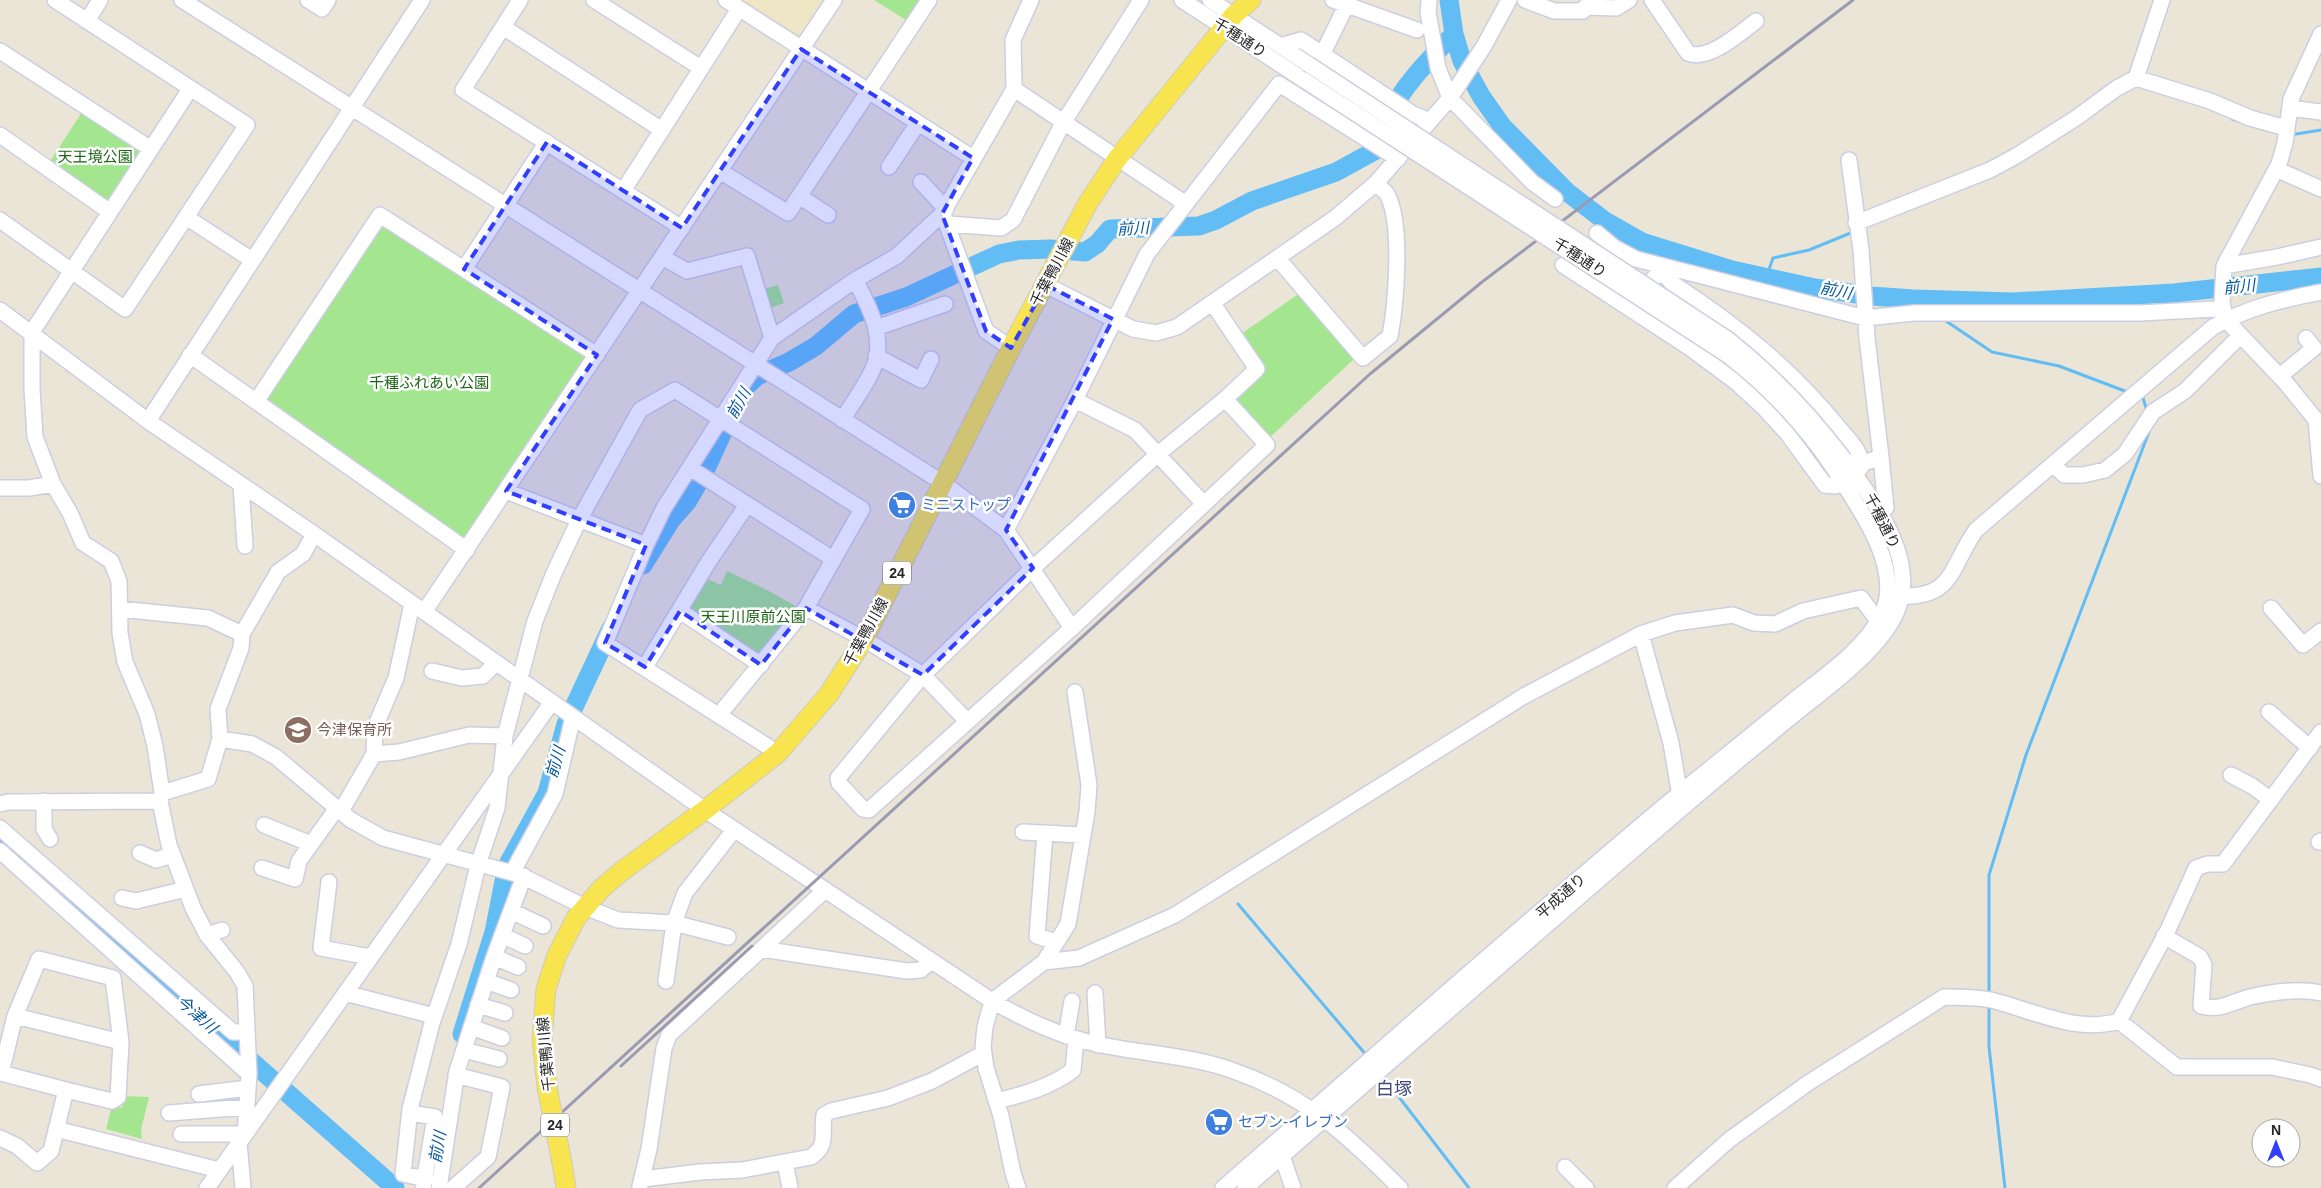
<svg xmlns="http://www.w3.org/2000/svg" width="2321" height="1188" font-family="Helvetica,'Noto Sans JP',sans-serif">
	<rect width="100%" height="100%" fill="#ebe5d7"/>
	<!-- education -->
	<path fill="#eee6c5" d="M737,0H824L799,37L794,38Z"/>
	<!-- green -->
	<path fill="#a3e68f" d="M874,0H923L909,22Z
		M82,112L142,152L109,202L49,163Z
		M384,224L586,356L465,538L460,540L265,402L379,225Z
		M778,285L784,303L767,309L761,290Z
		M1300,293L1355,358L1268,439L1233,399L1263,368L1241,334Z
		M727,571L769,591L799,608L757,656L687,612L705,578L721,585Z
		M123,1096L149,1097L141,1130L142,1139L106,1129L112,1106L122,1108Z"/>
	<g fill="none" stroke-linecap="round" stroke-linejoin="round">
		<!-- stream -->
		<path stroke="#62bdf5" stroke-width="3" d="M2232,119L2281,134
			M2290,135L2321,130
			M1766,278L1773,258L1809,250L1853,232
			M1913,299L1925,307
			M1943,319L1992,352L2059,366L2130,393
			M2139,396L2143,398L2147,411
			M1238,904L1367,1056
			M1989,996V875L2026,755L2152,424
			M1989,1005V1047L2005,1188
			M1382,1075L1469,1188"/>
		<!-- river -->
		<path stroke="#62bdf5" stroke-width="19" d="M1449,0L1454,34L1462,61L1481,96L1502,126L1567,192L1605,221L1642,242L1732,270L1815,288L1871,296L1913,299L2013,302L2174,293L2321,277
			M643,565L671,520L687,502L704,473L742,390L757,376L789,362L816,346L854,314L906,297L999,254L1019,250L1050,249L1085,252L1097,244L1110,229L1199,226L1216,220L1252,201L1336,172L1378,149C1381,138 1384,125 1389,115C1404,84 1430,59 1454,34
			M0,840L395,1188
			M462,1034L494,932L507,866L547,793L566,724L611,628"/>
		<defs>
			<path id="minor" d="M182,0L943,483L1006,530L1072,628
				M308,0L322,9L328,0
				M520,0L463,90L682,228
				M594,0L701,68
				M726,0L973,158
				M1182,0L1304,80
				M1210,0L1308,64
				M1333,0L1417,30
				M1429,0L1428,12L1438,68L1450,98L1532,182L1555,199
				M1525,0L1554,11H1583L1585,7L1616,8L1629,0
				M1652,0L1688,53C1708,62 1740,33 1756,21
				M87,21L100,0
				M503,27L662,130
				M2321,34L2291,99L2285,143L2279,164L2224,266L2222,303L2226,320L2286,383L2316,420L2321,476
				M1280,46L1301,40L1413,114L1430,121
				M0,51L151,149
				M1323,53L1349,0
				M2136,78L2162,0
				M1014,89L1186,204
				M2290,108L2321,112
				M0,135L110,212
				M1849,160L1861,250L1867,338L1881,457L1861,464
				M889,167L918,123
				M2276,169L2321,189
				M720,171L788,213L929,0
				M921,182L946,209
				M623,191L739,9
				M799,196L828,215
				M186,217L252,260
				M944,217L986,331L1011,348
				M0,220L125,309L247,125L55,0
				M1856,223L1990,170L2016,156L2076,118L2117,88L2136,78L2210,101L2250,118L2286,128
				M948,224L1001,228L1013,220L1063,123L1141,0
				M1597,233L1615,248L1636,259L1865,318L1914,313H2140L2216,309L2223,311
				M662,257L687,271L747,256L772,338
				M1278,259L1363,358L1390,336C1396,304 1403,223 1387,194C1384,190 1379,187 1376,183
				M1563,265L1690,348L1736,382L1764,408L1787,433L1825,485L1835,486L1843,483
				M2224,266L2277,257L2321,247
				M464,269L547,142
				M1046,285L1133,329L1156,333L1177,327L1335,218L1376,183L1450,98L1484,46L1509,0
				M1641,297L1657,274L1665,275L1672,283C1735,324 1792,369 1839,428C1849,440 1862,451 1861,467L1855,474
				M1213,304L1257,369L1225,399L1158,454L1033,568L923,675L838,778L839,783L863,809L869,810L1072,628L1267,445L1225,399
				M0,310L148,421L314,534L705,810L992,1001C1026,1020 1059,1036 1097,1044C1142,1054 1190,1055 1234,1071C1306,1096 1348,1136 1400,1188
				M876,328L945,304
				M190,355L467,550
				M876,356L921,380L931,359
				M2280,376L2314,348L2306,338
				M257,400L380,215L597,355
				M1075,400L1135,430L1204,504
				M842,420C852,404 864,388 872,371C887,341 870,307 855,280
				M148,421L422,0
				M1881,457L1886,508
				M2053,464L2064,475H2083L2105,470L2125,454L2153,412L2185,391L2240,336
				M690,468L833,559
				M241,485L245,546
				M0,488H29L53,484
				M506,491L646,545
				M1006,530L1075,400L1147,254L1279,84L1398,159
				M1893,596C1955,600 1948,570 1976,530L2213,327C2247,308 2283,299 2321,292
				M806,608L864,639L923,675L967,721
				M2271,608L2303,645L2321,631
				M120,609L208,618L242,634L241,648L218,709L220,739L208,779L162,793
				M680,611L761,665
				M424,612L834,0
				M242,634L278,572L303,554L314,534
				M1641,634L1671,743L1681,802
				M645,667L709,561L747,505
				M432,671L462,678L483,676L496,663
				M2269,712L2310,748
				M220,739L252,744L276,757L351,820L383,838L520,875L585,907L618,920L674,923L728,937
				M778,753L605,643L646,545L664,508L772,338L855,280L897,256L942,214L1014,89L1013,40L1031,0
				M374,754L399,752L469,735L505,736
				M2231,775L2252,786L2271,800
				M44,801V829L50,839
				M0,804L8,802L160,801
				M341,811L374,754L375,727L396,678L412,604
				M264,825L311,844
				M0,828L233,1032H247
				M1023,832L1082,835
				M1045,833L1037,936L1056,942
				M2319,842L2321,841
				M0,851L249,1074
				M140,853L156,860L172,855
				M262,868L295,879L299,861L337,808
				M512,873L555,794L573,717
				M329,882L321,948L370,957
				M122,898L136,901L186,889
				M511,911L543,926
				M207,935L222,930
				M502,935L525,946
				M2164,936L2200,957L2204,965L2201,1006C2220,1011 2232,1002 2250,997C2273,992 2298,988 2321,993
				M761,949L907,971L921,970L931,961
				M494,957L518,967
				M1044,962L1079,958L1175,915L1524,696L1641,634L1675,623L1733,615L1754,623L1775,624L1803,611L1861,598L1878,621
				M486,981L511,990
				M666,981L674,923L685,893L734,830
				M345,993L434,1016
				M1095,993L1098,1045
				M478,1005L505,1013
				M15,1016L121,1042
				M2119,1021L2177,1067H2272L2310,1075L2321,1079
				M471,1027L502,1038
				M1066,1036L1072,1001
				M464,1050L499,1059
				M199,1094L248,1088
				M996,1101C1022,1095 1051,1087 1073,1070L1076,1039
				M169,1113L247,1107
				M410,1113L435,1117L423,1188
				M56,1129L219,1170
				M181,1134H245L249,1074L245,986L237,972L207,935L193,908L169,845L160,801L162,793L155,746L147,714L125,662L120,633L119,581L111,561L83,543L70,513L53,484L35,437L32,389V332L190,89
				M0,1138L17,1146L37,1163L51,1151L66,1090L1,1073L15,1016L39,959L113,978L121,1042L118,1097L112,1101L66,1090
				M239,1143L243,1188
				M1282,1156L1293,1188
				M785,1162L790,1188
				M1565,1167L1586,1188
				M426,1179L403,1174L410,1109L432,1023L459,944L478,865L497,808L505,736L535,621L554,573L579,520L640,410L675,390L862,509L806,608L719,715
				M643,1179L700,1172L742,1170L811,1157C829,1145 821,1133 824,1115L831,1111L888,1098L932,1081L984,1053
				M640,1186L649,1149L664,1048L669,1035L824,891
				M207,1188L552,702
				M439,1188L457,1071L494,957L524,876
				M453,1188L488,1157L502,1087L456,1075
				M1018,1188L1013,1173L1001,1116L986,1068L983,1047L985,1027L992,1001L1044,962L1068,924L1087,812L1089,785L1075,692
				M1223,1188C1375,1056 1525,922 1680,793C1718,762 1756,732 1793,701C1823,677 1870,646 1884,609C1901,563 1856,504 1833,467
				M1245,1188C1395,1058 1544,926 1695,797C1727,770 1759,743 1791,717C1825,689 1886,647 1899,605C1916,554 1871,498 1844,459
				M1675,1188L1729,1140L1808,1083L1944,997C1960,997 1975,997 1991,1000C2032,1010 2076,1034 2119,1021L2167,932L2196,868L2207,864H2223L2321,732"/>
			<path id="major" d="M547,1087L542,1040L546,989L557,955L576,918L602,888L622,871L705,810L778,753L829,694L864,639L1011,348L1088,203L1117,159L1234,15L1251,0
				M562,1163L566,1188"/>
		</defs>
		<!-- minor casing -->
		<use href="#minor" stroke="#cccee2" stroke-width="18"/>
		<!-- major casing -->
		<use href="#major" stroke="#cbcbcb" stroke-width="21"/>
		<!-- minor -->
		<use href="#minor" stroke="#fff" stroke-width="15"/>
		<!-- major -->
		<use href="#major" stroke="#f8e44f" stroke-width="19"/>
		<!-- rail -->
		<path stroke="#9a9bb3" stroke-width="3" d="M621,1066L752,946
			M479,1188L1370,374L1482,282L1853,0"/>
		<defs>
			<path id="minor-bridge" d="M1308,64L1729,340C1774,376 1809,413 1844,459
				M1304,80L1729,356C1770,388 1804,424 1833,467"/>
			<path id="major-bridge" d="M547,1087L562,1163"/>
		</defs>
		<!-- minor-bridge casing -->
		<use href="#minor-bridge" stroke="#cccee2" stroke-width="18" stroke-linecap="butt"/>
		<!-- major-bridge casing -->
		<use href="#major-bridge" stroke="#cbcbcb" stroke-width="21" stroke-linecap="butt"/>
		<!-- minor-bridge -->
		<use href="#minor-bridge" stroke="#fff" stroke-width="15"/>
		<!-- major-bridge -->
		<use href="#major-bridge" stroke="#f8e44f" stroke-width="19"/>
	</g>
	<!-- marked area -->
	<path fill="#303fff" fill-opacity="0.2" stroke="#303fff" stroke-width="4" stroke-dasharray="10 6" stroke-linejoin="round" d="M801,49L973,158L942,214L986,331L1011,348L1046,285L1113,319L1006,530L1033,568L923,675L806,608L761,665L680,611L645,667L605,643L646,545L506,491L597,355L464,269L547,142L682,228Z"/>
	<!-- icons -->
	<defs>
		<symbol id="supermarket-disc" viewBox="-11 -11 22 22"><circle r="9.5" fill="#3f7fe0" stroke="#fff"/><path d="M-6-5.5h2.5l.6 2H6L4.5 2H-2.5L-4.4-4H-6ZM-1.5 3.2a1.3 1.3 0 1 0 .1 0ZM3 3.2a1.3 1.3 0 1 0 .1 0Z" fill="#fff"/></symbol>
		<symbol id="school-disc" viewBox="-11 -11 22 22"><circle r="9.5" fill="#8d6e63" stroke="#fff"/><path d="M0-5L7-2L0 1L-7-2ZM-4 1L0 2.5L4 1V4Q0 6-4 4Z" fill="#fff"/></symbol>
	</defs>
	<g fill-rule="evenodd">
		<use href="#supermarket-disc" x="886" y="489" width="32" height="32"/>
		<use href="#school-disc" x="282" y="714" width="32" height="32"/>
		<use href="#supermarket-disc" x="1203" y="1106" width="32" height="32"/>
	</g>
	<g text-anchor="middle" stroke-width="5" stroke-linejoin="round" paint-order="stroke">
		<!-- shield labels -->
		<g fill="#fff" stroke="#686868" stroke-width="1">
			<rect x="883" y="561.5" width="28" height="23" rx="4"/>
			<rect x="541" y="1113.5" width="28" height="23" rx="4"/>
		</g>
		<g font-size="14" font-weight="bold" fill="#272727">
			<text x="897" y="578">24</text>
			<text x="555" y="1130">24</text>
		</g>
		<!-- street labels -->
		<g font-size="15" fill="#272727" stroke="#fff">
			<text transform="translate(1240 38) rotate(33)" y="5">千種通り</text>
			<text transform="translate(1580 258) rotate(33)" y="5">千種通り</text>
			<text transform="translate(1052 272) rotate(-62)" y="5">千葉鴨川線</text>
			<text transform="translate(1882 521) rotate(63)" y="5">千種通り</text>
			<text transform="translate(866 632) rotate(-61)" y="5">千葉鴨川線</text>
			<text transform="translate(1561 896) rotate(-41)" y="5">平成通り</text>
			<text transform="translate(546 1054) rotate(-95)" y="5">千葉鴨川線</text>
		</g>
		<!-- park labels -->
		<g font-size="15" fill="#1c6615" stroke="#fff">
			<text x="95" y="162">天王境公園</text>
			<text x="429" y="388">千種ふれあい公園</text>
			<text x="753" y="622">天王川原前公園</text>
		</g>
		<!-- shop labels -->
		<g font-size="15" fill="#366cbe" stroke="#fff" text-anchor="start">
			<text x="921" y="510">ミニストップ</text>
			<text x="1238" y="1127">セブン-イレブン</text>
		</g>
		<!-- education labels -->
		<g font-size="15" fill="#785e54" stroke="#fff" text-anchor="start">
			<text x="317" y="735">今津保育所</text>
		</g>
		<!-- water labels -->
		<g font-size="16" font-style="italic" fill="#05579c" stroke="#fff">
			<text transform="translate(1133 228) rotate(-3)" y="6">前川</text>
			<text transform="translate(2239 286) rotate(-6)" y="6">前川</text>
			<text transform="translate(1836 290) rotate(11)" y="6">前川</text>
			<text transform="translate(738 403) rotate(-61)" y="6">前川</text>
			<text transform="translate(555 762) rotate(-74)" y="6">前川</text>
			<text transform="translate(197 1014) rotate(41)" y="6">今津川</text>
			<text transform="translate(437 1147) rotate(-80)" y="6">前川</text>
		</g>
		<!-- quarter labels -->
		<g font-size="18" fill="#454979" stroke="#fff">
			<text x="1394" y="1095">白塚</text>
		</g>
	</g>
	<!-- north arrow -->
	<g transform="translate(2276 1143)"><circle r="24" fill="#ffffff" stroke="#a9a9a9"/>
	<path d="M0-4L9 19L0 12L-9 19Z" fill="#303fff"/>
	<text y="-8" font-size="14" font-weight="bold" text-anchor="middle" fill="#272727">N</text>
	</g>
</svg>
